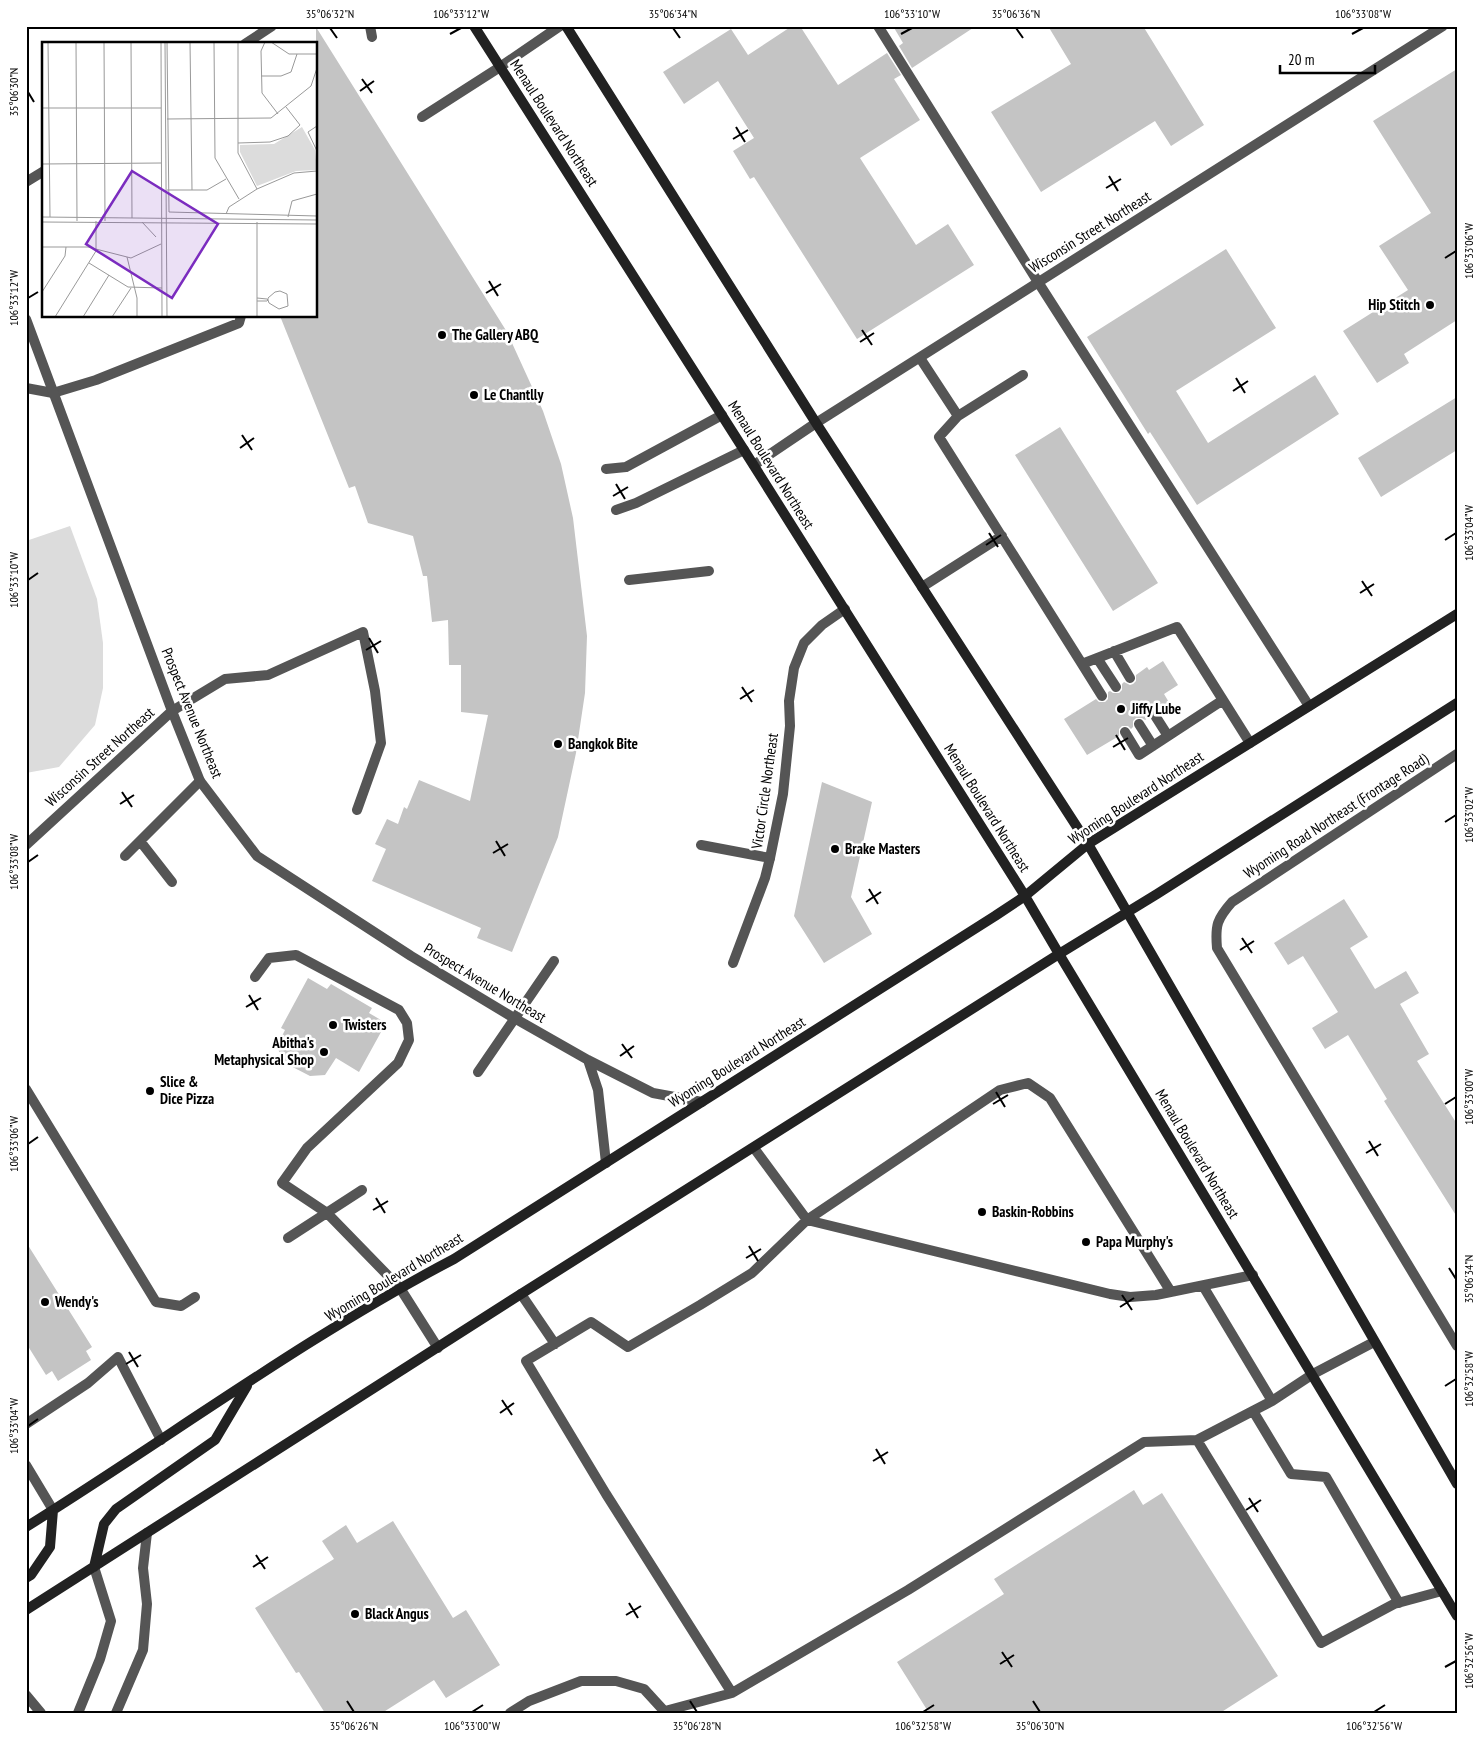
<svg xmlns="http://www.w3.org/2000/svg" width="1483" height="1739" font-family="'PT Sans Narrow',sans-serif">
	<rect width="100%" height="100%" fill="#fff"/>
	<!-- green -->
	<path fill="#dcdcdc" d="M70,526L97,599L103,643V688L95,725L59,767L26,773V541Z"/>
	<!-- building -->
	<path fill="#c4c4c4" d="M792,26H800L838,85L887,53L901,75L894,79L920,120L860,158L916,245L948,224L974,265L857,339L754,177L750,179L733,151L754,138L718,81L684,104L663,72L731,29L748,55Z
		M893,26H976L912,68L899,46L903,43Z
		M1048,26H1143L1204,125L1171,146L1155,121L1041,192L991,112L1071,64Z
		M316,27L507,332L543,411L561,464L573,518L587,636L585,693L576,753L558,837L512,952L477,938L481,928L372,881L386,849L375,844L387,819L398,824L404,807L407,809L419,780L470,801L488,715L461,712V665H449L448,620L432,622L427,576H423L413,536L368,523L355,486L349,488L280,316H316Z
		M1457,69V320L1404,354L1409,363L1377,383L1343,331L1408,290L1379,246L1431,213L1373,121Z
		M1226,249L1276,328L1176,391L1208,443L1315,375L1339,414L1197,505L1150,432L1148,434L1087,337Z
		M1457,397V450L1381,497L1358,458Z
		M1060,427L1158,583L1113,611L1015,455Z
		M1163,661L1178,685L1164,694L1170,704L1160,710L1157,708H1151L1148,711V718L1145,720L1142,718H1136L1133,721V727L1131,729L1128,726H1122L1119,729V736L1087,755L1064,719L1096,699L1099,702H1105L1108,699V692L1110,691L1113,693H1119L1122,690V684L1124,682L1130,685L1133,684L1136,681V675L1147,667L1149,670Z
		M822,782L872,802L851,897L872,934L824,963L794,916Z
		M1344,899L1368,937L1350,948L1375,989L1406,971L1419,993L1400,1004L1429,1054L1417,1061L1457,1124V1217L1384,1101L1387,1099L1348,1035L1325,1049L1312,1028L1338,1012L1303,956L1288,965L1274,943Z
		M308,978L327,989L331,984L372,1008L369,1013L386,1023L359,1072L336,1058L325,1075L310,1076L283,1062L277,1046L285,1030L281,1028Z
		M26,1242L92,1347L86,1351L91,1360L58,1381L52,1371L46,1375L26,1343Z
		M1134,1490L1143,1505L1162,1493L1278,1676L1220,1713H929L897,1662L1004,1594L994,1579Z
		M393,1521L453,1618L466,1610L500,1665L446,1698L434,1680L382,1713H325L299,1672L296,1673L255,1608L334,1559L322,1541L346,1525L357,1543Z"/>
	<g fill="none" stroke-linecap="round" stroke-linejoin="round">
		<!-- service -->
		<path stroke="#555" stroke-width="10" d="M370,26L372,37
			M878,26L1038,282L1309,706
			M422,117L500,67
			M920,358L958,416L1023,375
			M26,388L53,393L96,380L239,323L241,316
			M958,416L939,437L1082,664L1177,627L1250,743
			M606,469L626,467L722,415
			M616,510L636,503L744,450
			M629,580L709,571
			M922,587L1002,536
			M1114,651L1130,678
			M1097,658L1116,687
			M1082,664L1102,696
			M172,711L225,679L268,675L363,632L375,691L381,743L357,810
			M1154,714L1168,736
			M1139,724L1153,746
			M1125,732L1139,755L1223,700
			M140,841L172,882
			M701,845L770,858
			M125,856L200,781
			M255,977L269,958L296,955L399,1010L407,1023L409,1040L398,1063L307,1148L282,1183L327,1213L400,1288L438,1348
			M478,1072L554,961
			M26,1089L156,1302L181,1306L195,1297
			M754,1148L807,1220L1110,1294L1130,1297L1156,1295L1253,1275
			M288,1238L362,1190
			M1203,1286L1272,1401
			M521,1294L555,1344
			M1253,1411L1291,1474L1326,1477L1399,1603
			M26,1424L88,1383L118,1357L161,1440
			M1197,1440L1321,1643L1394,1604L1442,1591
			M732,1693L606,1494L526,1361L591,1322L628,1347L700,1305L752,1273L807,1220L1000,1090L1028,1083L1050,1098L1171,1292
			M26,1695L41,1713
			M665,1711L732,1693L908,1590L1144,1442L1197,1440L1272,1401L1313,1374L1374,1342
			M78,1713L100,1659L111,1621L94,1567
			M116,1713L143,1650L147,1604L143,1568L147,1533
			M510,1713L529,1701L581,1681H616L644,1689L666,1713"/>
		<!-- minor -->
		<path stroke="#555" stroke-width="10" d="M245,44L272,26
			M500,67L560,26
			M26,182L44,171
			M26,319L172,711L200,781L257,856L411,956L514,1018L588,1060L653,1093L702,1102
			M754,465L816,423L1443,26
			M1457,754L1232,902C1217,919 1215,925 1217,948L1457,1346
			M26,845L172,711
			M733,963L765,878L770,858L783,794L790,726L789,701L794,668L804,643L822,625L845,609
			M588,1060L598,1090L606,1163
			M26,1465L53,1510"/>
		<!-- secondary -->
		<path stroke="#222" stroke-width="10" d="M474,26L744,450L1025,896L1059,954L1457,1616
			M566,26L816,423L1088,844L1457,1484
			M26,1527C169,1438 305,1337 454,1259L995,916L1025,896L1088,844L1457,614
			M94,1567L104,1524L116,1509L215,1440L247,1386
			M26,1578L31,1575L50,1547L53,1510
			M26,1610L521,1294L1059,954L1157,894L1457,703"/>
	</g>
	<!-- ticks -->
	<path fill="none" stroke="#000" stroke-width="2" d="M330,28L337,38M673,28L680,38M1016,28L1023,38M450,34L461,28M901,34L912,28M1352,34L1363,28M362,79L372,93M360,91L374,81M28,92L34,102M736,127L745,142M733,139L748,130M1109,176L1118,191M1106,188L1121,179M1445,258L1456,251M489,281L498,296M486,293L501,284M28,298L38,292M862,330L872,345M860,342L874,333M1236,378L1245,393M1233,391L1248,381M242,435L252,450M240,448L254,438M616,484L625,499M613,496L628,487M989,533L998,547M1445,540L1456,533M986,545L1001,535M28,580L38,573M1362,581L1372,596M1360,593L1374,584M369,638L378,653M366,650L381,641M742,687L752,702M740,699L754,690M1116,735L1125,750M1113,747L1128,738M122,792L132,807M120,804L134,795M1445,822L1456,815M496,841L505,856M493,853L508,844M28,862L38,855M869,889L878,904M866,902L881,892M1242,938L1252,953M1240,950L1254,941M249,995L258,1010M246,1007L261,998M622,1044L632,1058M620,1056L634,1046M996,1092L1005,1107M993,1104L1008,1095M1445,1104L1456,1097M1369,1141L1378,1156M28,1144L38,1137M1366,1153L1381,1144M376,1198L385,1213M373,1210L388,1201M749,1246L758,1261M746,1258L761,1249M1449,1268L1456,1279M1122,1295L1132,1310M1120,1307L1134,1298M129,1352L138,1367M126,1364L141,1355M1445,1386L1456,1379M502,1400L512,1415M500,1413L514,1403M28,1426L38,1419M876,1449L885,1464M873,1461L888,1452M1249,1498L1258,1512M1246,1510L1261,1500M256,1555L265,1569M253,1567L268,1557M629,1603L638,1618M626,1615L641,1606M1002,1652L1012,1667M1000,1664L1014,1655M1445,1667L1456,1661M347,1701L354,1712M690,1701L697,1712M1033,1701L1040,1712M472,1712L483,1705M923,1712L934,1705M1374,1712L1385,1705"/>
	<!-- markers -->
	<g fill="#000" stroke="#fff" stroke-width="2">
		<circle cx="1430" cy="305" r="5"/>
		<circle cx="442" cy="335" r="5"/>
		<circle cx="474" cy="395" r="5"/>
		<circle cx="1121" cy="709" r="5"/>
		<circle cx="558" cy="744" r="5"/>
		<circle cx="835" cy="849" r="5"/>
		<circle cx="333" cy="1025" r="5"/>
		<circle cx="324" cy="1052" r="5"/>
		<circle cx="150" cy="1091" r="5"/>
		<circle cx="982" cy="1212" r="5"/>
		<circle cx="1086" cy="1242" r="5"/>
		<circle cx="45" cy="1302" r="5"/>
		<circle cx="355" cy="1614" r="5"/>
	</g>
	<g text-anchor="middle" stroke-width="5" stroke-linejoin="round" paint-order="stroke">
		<!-- street labels -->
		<g font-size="15" fill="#000" stroke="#fff">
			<text transform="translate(554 123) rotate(57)" y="5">Menaul Boulevard Northeast</text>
			<text transform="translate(1090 232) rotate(-32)" y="5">Wisconsin Street Northeast</text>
			<text transform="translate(771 465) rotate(58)" y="5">Menaul Boulevard Northeast</text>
			<text transform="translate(192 713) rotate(68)" y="5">Prospect Avenue Northeast</text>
			<text transform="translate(100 757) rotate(-42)" y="5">Wisconsin Street Northeast</text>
			<text transform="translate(765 791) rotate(-82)" y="5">Victor Circle Northeast</text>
			<text transform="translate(1136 798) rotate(-33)" y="5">Wyoming Boulevard Northeast</text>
			<text transform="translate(987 808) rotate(58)" y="5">Menaul Boulevard Northeast</text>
			<text transform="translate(1336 816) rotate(-33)" y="5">Wyoming Road Northeast (Frontage Road)</text>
			<text transform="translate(485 983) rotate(31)" y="5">Prospect Avenue Northeast</text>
			<text transform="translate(737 1062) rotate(-32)" y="5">Wyoming Boulevard Northeast</text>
			<text transform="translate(1197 1154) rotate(59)" y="5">Menaul Boulevard Northeast</text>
			<text transform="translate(394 1277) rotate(-31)" y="5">Wyoming Boulevard Northeast</text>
		</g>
		<!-- poi labels -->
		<g font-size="15" font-weight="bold" fill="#000" stroke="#fff" text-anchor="start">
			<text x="1420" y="310" text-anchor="end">Hip Stitch</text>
			<text x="452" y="340">The Gallery ABQ</text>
			<text x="484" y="400">Le Chantlly</text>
			<text x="1131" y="714">Jiffy Lube</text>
			<text x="568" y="749">Bangkok Bite</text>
			<text x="845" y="854">Brake Masters</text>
			<text x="343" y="1030">Twisters</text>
			<text x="314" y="1048" text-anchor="end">Abitha's<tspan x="314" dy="17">Metaphysical Shop</tspan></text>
			<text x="160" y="1087">Slice &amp;<tspan x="160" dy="17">Dice Pizza</tspan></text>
			<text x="992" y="1217">Baskin-Robbins</text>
			<text x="1096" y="1247">Papa Murphy's</text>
			<text x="55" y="1307">Wendy's</text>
			<text x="365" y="1619">Black Angus</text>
		</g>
	</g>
	<!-- overview -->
	<g transform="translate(42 42)">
		<rect width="275" height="275" fill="#fff"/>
		<path d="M260,85L273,108L275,128L254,129L215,144L198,110V103L232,102Z" fill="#dcdcdc"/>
		<path fill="none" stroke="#999" stroke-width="1" d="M6,0L8,175M34,0L35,179M62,0L63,179M89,0L90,176M119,0L120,275M123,0L125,275M125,0L127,170L275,174M148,0L150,148M172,0L173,116L197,157M196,0V111L215,147M223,0L219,9L220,51L236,72M229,0L247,12H275M219,34H239L249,30L255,12M0,66H119M125,77L229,76L269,44L275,26M275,84L266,90L275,109M196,101L228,100L246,94L258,83L244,65M0,122L119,121M125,148H165L184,137M184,172L187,165L215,147L252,131L275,129M0,175L275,178M246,175L250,159L275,152M0,180L275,182M100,180L114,195M215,180V275M0,205H46L89,216L119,202M85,215L95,256V275M47,221L86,245L120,246M0,250L23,214L24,205M215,256L225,257L226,258L227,261L237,267L246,264L245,252L238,249L233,250L226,256V258L225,259H215M13,275L54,209V179M41,275L67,233M70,275L89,246"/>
		<path fill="#7b2cbf" fill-opacity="0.15" stroke="#7b2cbf" stroke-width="2.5" d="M90,129L176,182L130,256L44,202Z"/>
		<rect width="275" height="275" fill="none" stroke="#000" stroke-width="2.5"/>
	</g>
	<!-- border -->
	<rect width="1483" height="1739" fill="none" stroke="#ffffff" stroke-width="55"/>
	<!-- scale -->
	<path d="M1280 65v8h95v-8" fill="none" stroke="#000000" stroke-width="2.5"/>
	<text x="1288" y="65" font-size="15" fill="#000000" stroke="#ffffff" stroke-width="4" paint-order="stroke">20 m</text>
	<rect x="28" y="28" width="1428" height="1684" fill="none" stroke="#000" stroke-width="2"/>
	<g font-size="12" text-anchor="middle" fill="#000">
		<text x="330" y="18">35°06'32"N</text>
		<text x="461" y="18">106°33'12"W</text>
		<text x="673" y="18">35°06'34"N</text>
		<text x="912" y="18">106°33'10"W</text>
		<text x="1016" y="18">35°06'36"N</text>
		<text x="1363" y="18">106°33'08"W</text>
		<text transform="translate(14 92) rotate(-90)" y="4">35°06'30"N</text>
		<text transform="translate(1469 251) rotate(-90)" y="4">106°33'06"W</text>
		<text transform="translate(14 298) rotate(-90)" y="4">106°33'12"W</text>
		<text transform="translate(1469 533) rotate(-90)" y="4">106°33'04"W</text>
		<text transform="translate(14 580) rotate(-90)" y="4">106°33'10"W</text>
		<text transform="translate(1469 815) rotate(-90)" y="4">106°33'02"W</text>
		<text transform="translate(14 862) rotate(-90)" y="4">106°33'08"W</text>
		<text transform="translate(1469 1097) rotate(-90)" y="4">106°33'00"W</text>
		<text transform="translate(14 1144) rotate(-90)" y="4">106°33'06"W</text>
		<text transform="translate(1469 1279) rotate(-90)" y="4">35°06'34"N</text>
		<text transform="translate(1469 1379) rotate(-90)" y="4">106°32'58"W</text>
		<text transform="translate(14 1426) rotate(-90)" y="4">106°33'04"W</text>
		<text transform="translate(1469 1661) rotate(-90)" y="4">106°32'56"W</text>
		<text x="354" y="1730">35°06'26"N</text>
		<text x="472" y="1730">106°33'00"W</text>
		<text x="697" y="1730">35°06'28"N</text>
		<text x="923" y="1730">106°32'58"W</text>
		<text x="1040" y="1730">35°06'30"N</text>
		<text x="1374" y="1730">106°32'56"W</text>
	</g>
</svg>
